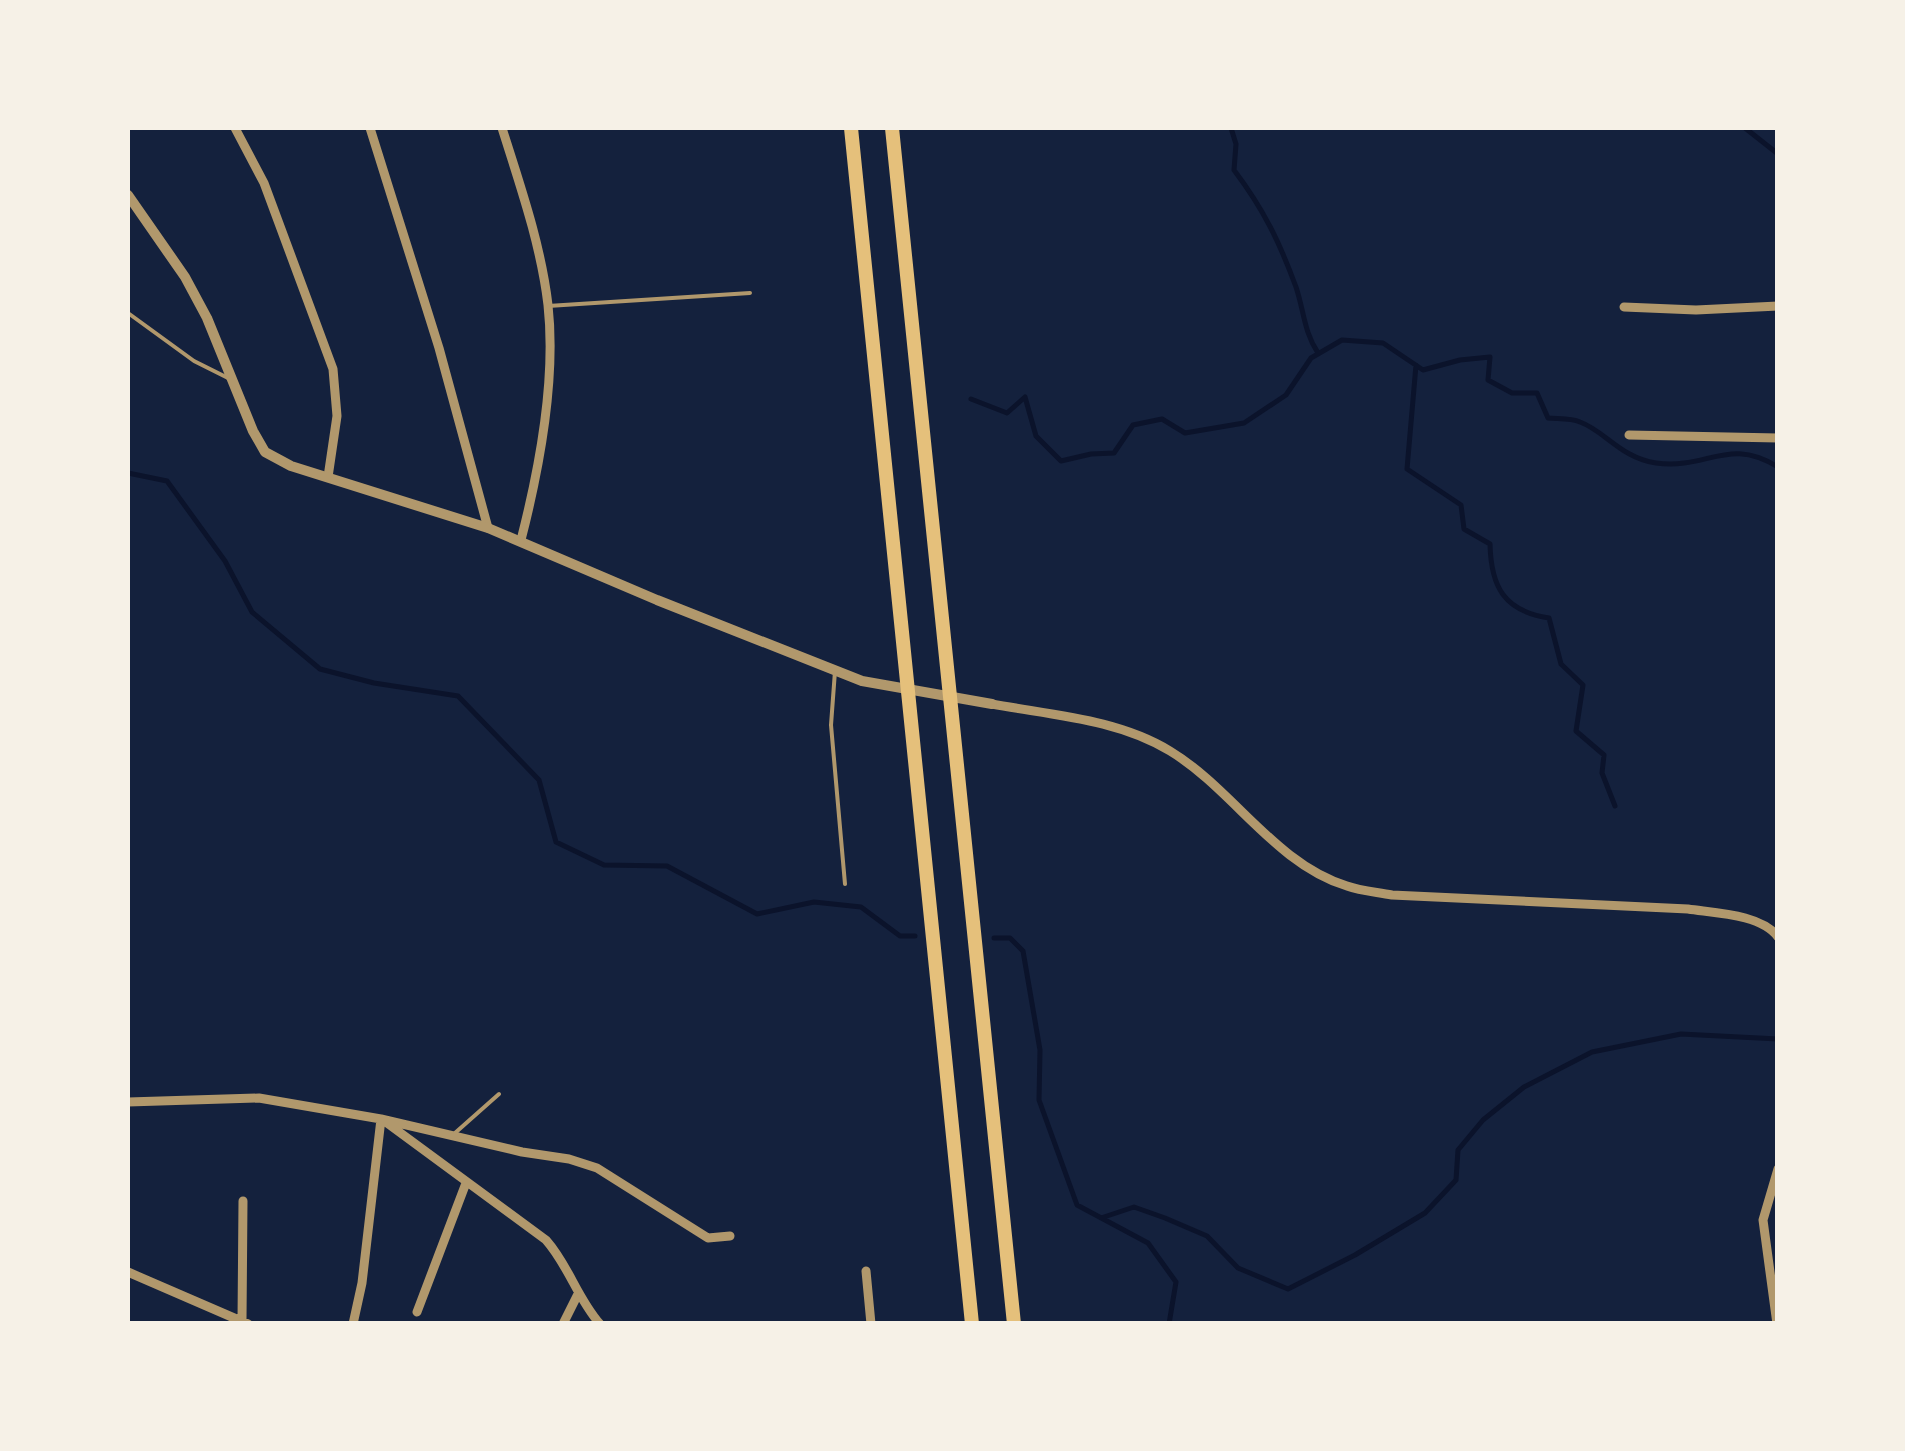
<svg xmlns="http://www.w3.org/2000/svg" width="1905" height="1451" font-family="Overpass,sans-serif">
	<rect width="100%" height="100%" fill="#14213d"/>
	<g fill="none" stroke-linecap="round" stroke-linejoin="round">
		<!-- stream -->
		<path stroke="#0b132b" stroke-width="5" d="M1231,128L1236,144L1234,170C1264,210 1279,241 1296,287C1304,311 1304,332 1318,353
			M1745,128L1778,154
			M1416,365L1407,469L1461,505L1464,529L1490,544C1491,587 1504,611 1549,618L1561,664L1583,685L1576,731L1604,755L1602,773L1615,806
			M971,399L1007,413L1025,397L1036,436L1061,461L1091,454L1114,453L1133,425L1162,419L1185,433L1244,423L1286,395L1311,358L1342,340L1383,343L1423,370L1460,360L1490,357L1488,380L1512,393H1537L1548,418C1558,419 1571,418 1580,422C1605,431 1621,458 1656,463C1708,470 1728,436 1778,467
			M128,473L167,481L225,561L252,612L320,669L374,683L458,696L539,780L556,842L604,865L667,866L757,914L814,902L861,907L900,936H915
			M994,938H1010L1023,951L1040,1050L1039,1100L1077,1205L1148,1243L1176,1282L1169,1324
			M1101,1218L1134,1207L1165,1218L1207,1236L1238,1268L1288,1289L1355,1255L1425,1213L1456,1180L1458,1150L1483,1120L1524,1087L1592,1052L1681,1034L1778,1039"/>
		<!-- service -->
		<path stroke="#b1986c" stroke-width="4" d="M548,306L750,293
			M128,313L194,361L228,378
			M835,671L831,725L845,884
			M455,1133L499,1094"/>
		<!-- minor -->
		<path stroke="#b1986c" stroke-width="9" d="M235,128L264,183L333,369L337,416L328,477
			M370,128L439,348L488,528
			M502,128C520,185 541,245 548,305C556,378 539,470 521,540
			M1624,307L1696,310L1778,306
			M1629,435L1778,438
			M992,704C1051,715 1118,719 1170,751C1233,789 1275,864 1347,886C1361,891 1377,892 1392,895L1688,909C1714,913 1761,914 1778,937
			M128,1102L259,1098L381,1119L522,1152L569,1159L597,1168L708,1238L730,1236
			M387,1123L546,1240C569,1266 577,1298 600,1324
			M866,1271L871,1324
			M128,1272L248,1324
			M417,1312L466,1183
			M242,1321L243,1201
			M353,1324L362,1283L381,1119
			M563,1324L578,1294
			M1777,1324L1763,1220L1778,1169"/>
		<!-- tertiary -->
		<path stroke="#b1986c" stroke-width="10" d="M128,195L185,277L207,318L253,431L265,452L291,466L488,528L657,600L862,681L992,704"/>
		<!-- trunk -->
		<path stroke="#e5c07b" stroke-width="14" d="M851,128L972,1324
			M892,128L1014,1324"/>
	</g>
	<!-- border -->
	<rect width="1905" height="1451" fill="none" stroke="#f6f1e7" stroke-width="260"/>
</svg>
